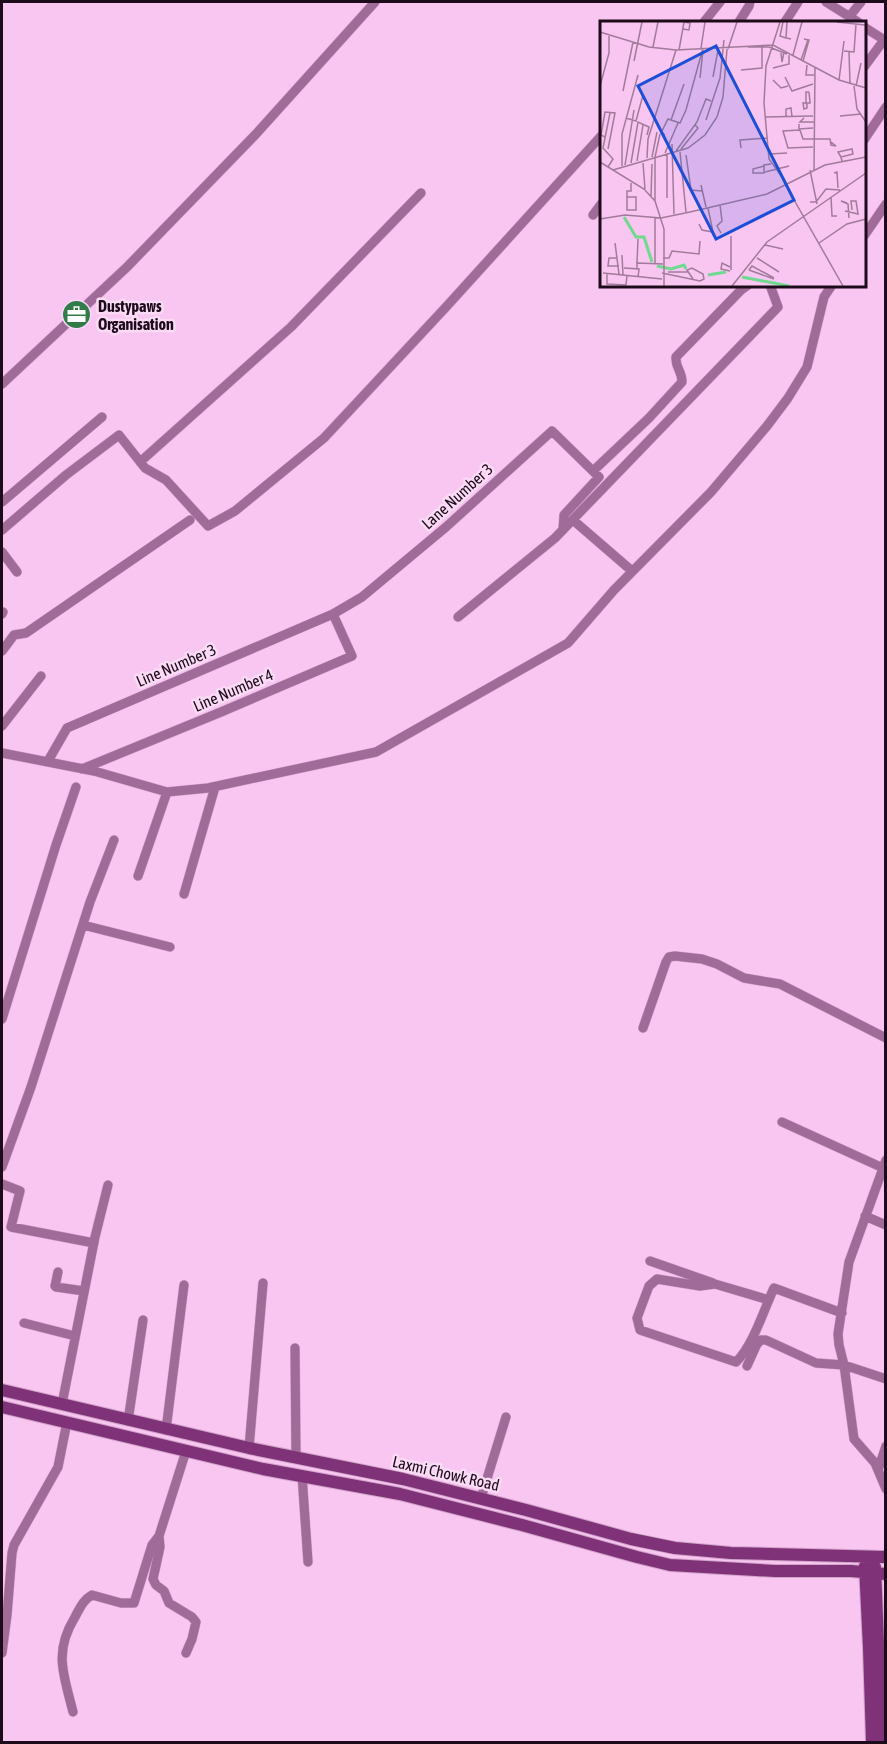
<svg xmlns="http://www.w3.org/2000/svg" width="887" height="1744" font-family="'Asap Condensed',sans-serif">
	<rect width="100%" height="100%" fill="#f9c5f1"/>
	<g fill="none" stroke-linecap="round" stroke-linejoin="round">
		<defs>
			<path id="street" d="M826,2L858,22
				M849,17L861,2
				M704,22L720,2
				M739,22L749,6L750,2
				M785,22L798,2
				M864,27L886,41
				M864,67L884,40
				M864,140L886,107
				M593,215L602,203
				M864,236L886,204
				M2,384L127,267L256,134L375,2
				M140,462L291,327L421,193
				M593,471L649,418L682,382C682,370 675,368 676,357L741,290L748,285
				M2,502L102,417
				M573,520L632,571
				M2,530L66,475L119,435L145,468L166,480L208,526L235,511L324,438L446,307L602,135
				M2,552L17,572
				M2,614L3,612
				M458,617L555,538L778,307L770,285
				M2,651L14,635L26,633L190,520
				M2,726L41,676
				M2,753L94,771L167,792L208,788L376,752L568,643L614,590L711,492L767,426L788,398L807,367L824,297L832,285
				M48,761L67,728L333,614L362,597L446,527L552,431L599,477L564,515L563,530
				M82,769L221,712L352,656L333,614
				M138,876L167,792
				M184,894L215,787
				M83,925L170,947
				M2,1019L56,845L76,787
				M643,1028L666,962L669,957L675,956L702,959L717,964L744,978L780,984L886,1038
				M782,1122L883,1168
				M886,1160L849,1262L838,1334L839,1345L844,1365L854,1439L875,1463L886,1489
				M2,1167L31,1087L90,902L114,840
				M2,1184L20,1191L11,1227L94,1243
				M865,1216L886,1225
				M650,1261L713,1283
				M58,1272L55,1286L56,1287L84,1291
				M769,1300L715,1284L700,1286L657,1279L649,1286L637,1318L640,1330L736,1362C753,1346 764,1309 774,1288L842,1313
				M24,1323L75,1336
				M295,1348L296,1458
				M747,1366L757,1344L761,1340H766L816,1363L844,1365L886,1379
				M62,1404L95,1237L108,1185
				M128,1421L143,1320
				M166,1430L184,1285
				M249,1448L263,1283
				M878,1470L886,1446
				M302,1475L308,1562
				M481,1498L506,1417
				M159,1536L160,1547L153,1579L156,1585L164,1591L169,1603L192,1617L196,1622L192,1639L186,1653
				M2,1653L7,1615L12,1553L14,1545L58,1467L67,1422
				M73,1712C64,1675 53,1653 75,1617C80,1608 83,1600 92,1595L121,1603H134L152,1545L159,1536L186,1451"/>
			<path id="secondary" d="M2,1390L249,1448L403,1479L526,1510L631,1539L675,1548L731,1553L886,1557
				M2,1407L263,1469L400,1494L522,1525L637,1557L670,1565L775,1571H851L886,1574
				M865,1566L869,1648L872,1742
				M875,1567L882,1742"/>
		</defs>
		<!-- street casing -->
		<use href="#street" stroke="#d1a4ca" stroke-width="10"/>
		<!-- secondary casing -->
		<use href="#secondary" stroke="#d1a4ca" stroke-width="14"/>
		<!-- street -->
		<use href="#street" stroke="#a06b99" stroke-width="9"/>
		<!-- secondary -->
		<use href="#secondary" stroke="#803279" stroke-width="12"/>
	</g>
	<!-- icons -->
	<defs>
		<symbol id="office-disc" viewBox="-11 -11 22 22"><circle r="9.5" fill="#327c49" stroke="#fadaf5"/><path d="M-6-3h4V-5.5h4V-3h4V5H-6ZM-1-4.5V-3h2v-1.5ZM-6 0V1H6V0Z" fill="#fff"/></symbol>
	</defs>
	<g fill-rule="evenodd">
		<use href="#office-disc" x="60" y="298" width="33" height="33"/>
	</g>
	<g text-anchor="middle" stroke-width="5" stroke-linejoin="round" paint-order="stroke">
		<!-- poi labels -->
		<g font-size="16" font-weight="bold" fill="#1d0b1b" stroke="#fadaf5" text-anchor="start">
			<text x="98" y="312">Dustypaws<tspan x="98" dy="18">Organisation</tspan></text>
		</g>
		<!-- street labels -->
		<g font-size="16" fill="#1d0b1b" stroke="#fadaf5">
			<text transform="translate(457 496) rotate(-42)" y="6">Lane Number 3</text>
			<text transform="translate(176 665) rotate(-23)" y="6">Line Number 3</text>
			<text transform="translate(233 690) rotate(-23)" y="6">Line Number 4</text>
			<text transform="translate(446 1473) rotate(13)" y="6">Laxmi Chowk Road</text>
		</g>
	</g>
	<!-- overview -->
	<g transform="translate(600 21)">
		<rect width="266" height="266" fill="#f9c5f1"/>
		<path fill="none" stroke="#6fda8e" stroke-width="3" d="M24,196L36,216H44L52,241M57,245L71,248L84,244L86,248M108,254L126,251M142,256L189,265"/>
		<path fill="none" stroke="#a17b9b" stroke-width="1.5" d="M180,1L166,45L164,82L169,138L187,163M183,1L180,15L186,17M187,1L186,17L191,18M237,1L265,4M0,11L49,26L76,29L173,24L239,59L266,67M53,26L58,1M148,26H169L187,33M101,27L105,1M128,28L137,1M79,29L84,1L90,2L89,9L83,8M244,30L254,31L256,3M249,31L250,63M181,32L182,41L184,31M193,34L202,1M201,39L208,19L204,18L209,19L203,40M34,40L42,1M207,44L206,54H214M173,47L189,43V34M141,49L162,47V25M113,56L118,29M185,56L192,70L213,63M100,57L103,29M173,59L181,67L188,65M239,59L244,20M0,65L9,32V15M254,65L257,88L266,101M256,65L261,42M23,70L33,21M209,71L210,81V82H203L204,88L207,87V84L206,82V71H209M240,95L261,93M165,96L213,95M186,96V88L191,87L192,96M26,97L36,100L43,74M204,97L200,101H214M71,99L84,63M106,99L120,57L124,19M199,103V108L213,107M65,114L61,112L68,98L80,102L86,89L103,27M5,116L1,114L5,91L15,92L8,128M72,123L74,193M213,126L188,127L183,110L200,109L203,118H230L231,124L236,125L231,121M141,127L140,119L167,117M81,128L98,107L95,104M76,130L97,101L106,78L111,80M80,131L86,191M65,132L78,102M67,132V177M169,133L187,132M86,134L91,169L102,170M52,136L57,111M241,136L238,131L252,128L253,133L241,136L242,140M47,137L48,118L76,29M37,140L43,104M0,141L44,168L55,180L64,208V265M31,142L38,101L49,106L47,114M43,142L45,168M25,144L34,89M22,145V113L38,54M164,145L153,148V152H164V144L171,143M8,146L13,138L3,127L10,92M13,149L88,127L105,114L117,96L123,76L127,28M210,149L217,183M214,150L215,47M165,151L189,145M234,152L237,151L238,167M185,163L243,265M101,164L106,186M51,175L52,143M27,176H36V189H27V170H31V162M231,176L232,195H237M55,180V136L60,113M210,181H216L226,168L240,169M247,182L241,180L248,183L249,197M120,184L122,200L117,205L121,212M245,190L258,193L256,180H251L252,189M0,198L25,194L61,197L90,191L167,173L225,144L266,136M99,203L102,209L113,211L108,187M15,222L19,253M219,222L247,203L266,198M165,224L183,228M22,234L23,254M17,237H9L8,245H19M63,237H69L72,230L99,233L100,220M157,237L179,251M37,242L38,218M55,243V197M24,247L39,248L38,256M37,247V242L63,243M131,249V215M149,249L152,245L174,257M149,249L174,258M130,250L121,248L122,242L130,246M68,251H88M3,252L62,258M7,252V263L26,264L27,254M62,252L100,260L104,258L103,253L92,247L87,249L93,258M132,265L167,221L266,152"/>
		<path fill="#1d4ed8" fill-opacity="0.15" stroke="#1d4ed8" stroke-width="3" d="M116,25L194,179L116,218L38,65Z"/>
		<rect width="266" height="266" fill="none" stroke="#1d0b1b" stroke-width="3"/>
	</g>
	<!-- border -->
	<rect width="887" height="1744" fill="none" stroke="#1d0b1b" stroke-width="6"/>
</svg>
